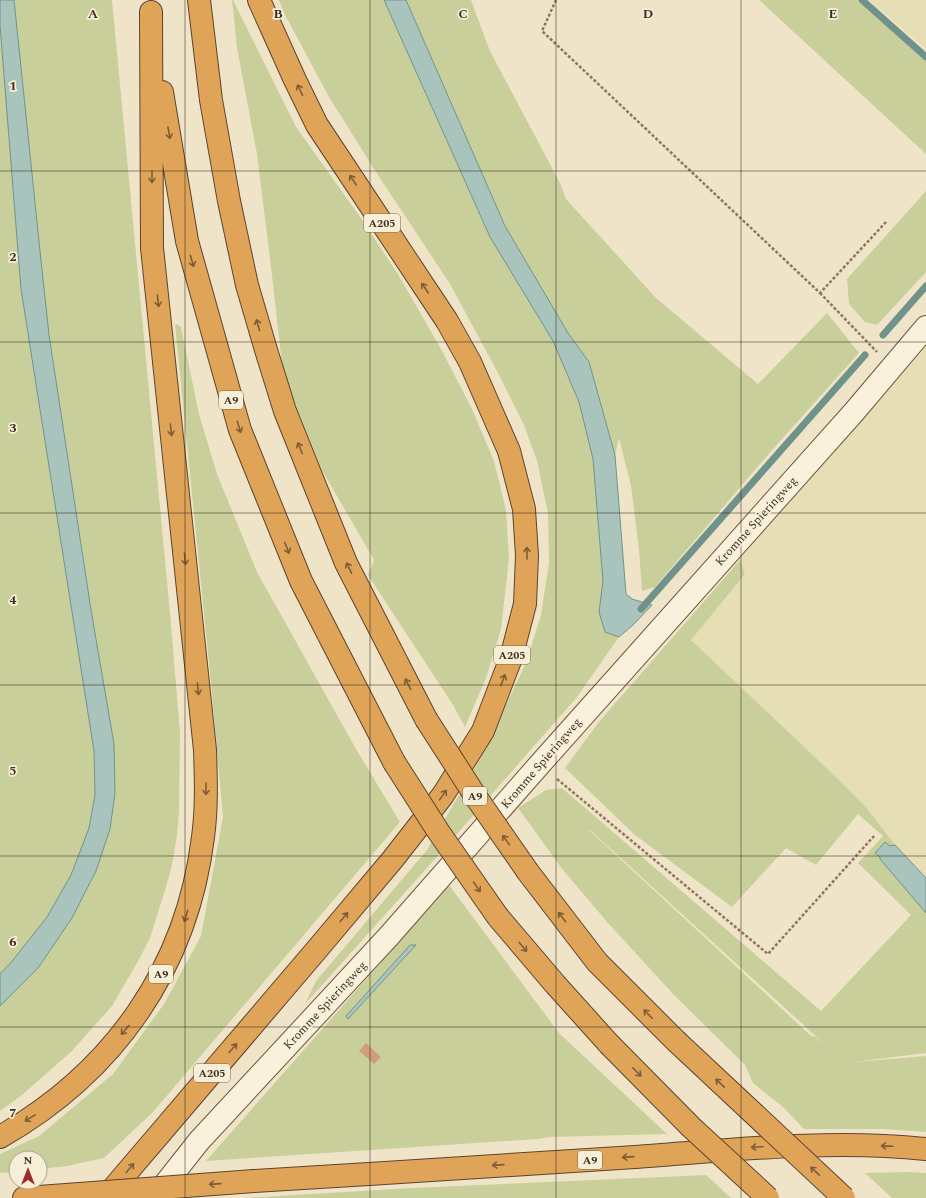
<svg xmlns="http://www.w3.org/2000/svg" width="926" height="1198" font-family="Spectral,serif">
	<rect width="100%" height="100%" fill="#f0e4c8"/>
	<!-- farmland -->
	<path fill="#e6deb5" d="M869,0H926V49Z
		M926,342V878L895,845L865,806L837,778L691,640L745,574L740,560L760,534Z"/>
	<!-- green -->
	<path fill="#c9cf9b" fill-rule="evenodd" d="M14,0H112L170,613L180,732L179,811L177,835L172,865L166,887L150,938L137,963L112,1006L71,1052L22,1095L0,1111V1006L38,968L72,918L96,871L110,829L115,793L114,744L91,610L49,335L40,251Z
		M232,0H233L296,127L363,221L399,276L441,349L472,409L494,461L506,510L509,558L501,629L486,678L465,727L453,705L368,575L374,560L322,470L283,373L271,267L257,154L237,48Z
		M279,0H384L490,237L553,341L579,402L593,459L603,581L599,612L605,632L619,637L577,697L435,859L305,1004L316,981L427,850L481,757L526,663L541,615L549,563L548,513L537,461L524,425L497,371L450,284L374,169L329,97L284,13Z
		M406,0H471L490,51L560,183L566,199L656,298L758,384L827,313L859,353L766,457L655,587L642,591L639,550L631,486L619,438L615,455L589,362L568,333L505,226Z
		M759,0H857L926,61V154Z
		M0,25L21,289L94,751L95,795L89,828L71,875L47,917L13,960L0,974Z
		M926,191V272L877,325L865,322L849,304L847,279Z
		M177,324L181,327L199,414L217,474L257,572L356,749L400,822L153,1112L104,1158L67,1166L40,1169V1158H16V1172L0,1173V1154L39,1136L113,1074L164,1004L201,936L223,817L211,683L175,325Z
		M740,560L745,574L691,640L837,778L865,806L895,845L890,846L881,857L926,912V1053L855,1062L926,1056V1132L883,1129H804L783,1107L753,1083L745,1065L674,995L608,923L563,870L518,808L546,790L562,788L821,1011L911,915L858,863L883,836L858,814L816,865L786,848L732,907L635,835L565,768L598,723ZM589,830H590L832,1051L816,1037L810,1035Z
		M449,885L559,1033L667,1134L550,1137L538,1139L206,1161ZM415,945L348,1019L346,1016L410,946Z
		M909,1172L926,1173V1198H892L865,1173Z
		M706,1175L731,1198H244L411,1188Z"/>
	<!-- water -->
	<path fill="#a9c4bc" stroke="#6f938a" d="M0,0H14L40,251L49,335L91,610L114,744L115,793L110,829L96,871L72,918L38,968L0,1006V974L13,960L47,917L71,875L89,828L95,795L94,751L21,289L0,25Z
		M384,0H406L505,226L568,333L589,362L615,455L626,594L632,599L652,605L633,625L619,637L605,632L599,612L603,581L593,459L579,402L553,341L490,237Z
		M885,842L890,846L895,845L926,878V913L880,859V857L875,853Z
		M410,945H416L348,1019L346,1016Z"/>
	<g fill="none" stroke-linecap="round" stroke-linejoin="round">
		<!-- stream -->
		<path stroke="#6f938a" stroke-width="7" d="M862,0L926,57
			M883,335L926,286
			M641,609L865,355"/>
	</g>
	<!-- building -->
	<path fill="#cf9f7d" d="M366,1043L381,1057L374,1064L359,1051Z"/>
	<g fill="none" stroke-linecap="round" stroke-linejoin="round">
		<defs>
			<path id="secondary" d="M154,1198L199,1141L389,936L540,764L854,412L926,327"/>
			<path id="highway" d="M199,0L211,100L229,201L247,285L266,350L285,411L346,563L426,719
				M162,92L187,241L240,430L301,581L394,762
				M528,872L597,962L676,1041
				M498,917L555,984L609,1044
				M0,1137C114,1072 187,968 203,837C207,808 206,779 205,750L152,248L151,12
				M254,1181C381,1173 508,1166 635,1157C733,1150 828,1139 926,1149
				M24,1198L39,1197
				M105,1198L319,947L393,859L443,795L483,731L511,658L525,604L527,556L524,509L509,451L470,362L447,321L317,125L295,80L259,0"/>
		</defs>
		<!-- secondary casing -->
		<use href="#secondary" stroke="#6f573f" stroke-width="24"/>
		<!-- highway casing -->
		<use href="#highway" stroke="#5b4430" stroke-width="24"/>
		<!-- path -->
		<path stroke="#8d765c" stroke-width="2.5" stroke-dasharray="3 2" stroke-linecap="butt" d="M556,0L542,31L820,293L887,221
			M820,293L877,352
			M557,779L768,954L874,836"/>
		<!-- secondary -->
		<use href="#secondary" stroke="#faf1dc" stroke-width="22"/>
		<!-- highway -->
		<use href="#highway" stroke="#e0a458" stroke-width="22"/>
		<defs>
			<path id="highway-bridge" d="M426,719L478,800L528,872
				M394,762L438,831L498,917
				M676,1041L844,1198
				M609,1044L691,1127L768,1198
				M39,1197L254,1181"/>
		</defs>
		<!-- highway-bridge casing -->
		<use href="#highway-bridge" stroke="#5b4430" stroke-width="24" stroke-linecap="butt"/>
		<!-- highway-bridge -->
		<use href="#highway-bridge" stroke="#e0a458" stroke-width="22"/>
	</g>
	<!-- one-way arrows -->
	<defs><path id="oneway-shaft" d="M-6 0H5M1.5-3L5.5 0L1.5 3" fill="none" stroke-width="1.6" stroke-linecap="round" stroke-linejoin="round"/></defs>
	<g stroke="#7e5d36">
		<use href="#oneway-shaft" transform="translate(300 90) rotate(-116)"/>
		<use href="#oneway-shaft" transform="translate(169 133) rotate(80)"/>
		<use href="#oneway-shaft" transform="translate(152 177) rotate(90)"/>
		<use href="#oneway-shaft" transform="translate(353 180) rotate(-124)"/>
		<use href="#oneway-shaft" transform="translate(192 261) rotate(74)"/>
		<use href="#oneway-shaft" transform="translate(425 288) rotate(-124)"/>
		<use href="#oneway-shaft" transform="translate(158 301) rotate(84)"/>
		<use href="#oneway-shaft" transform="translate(258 325) rotate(-106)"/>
		<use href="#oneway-shaft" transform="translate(239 427) rotate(73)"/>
		<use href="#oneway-shaft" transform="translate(171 430) rotate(84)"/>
		<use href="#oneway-shaft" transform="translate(300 448) rotate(-112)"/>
		<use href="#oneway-shaft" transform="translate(287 548) rotate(68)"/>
		<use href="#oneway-shaft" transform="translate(527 553) rotate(-91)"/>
		<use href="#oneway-shaft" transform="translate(185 559) rotate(84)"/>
		<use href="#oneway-shaft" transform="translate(349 568) rotate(-116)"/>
		<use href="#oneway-shaft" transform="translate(503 680) rotate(-69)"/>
		<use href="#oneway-shaft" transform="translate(408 684) rotate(-117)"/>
		<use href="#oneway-shaft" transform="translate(198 689) rotate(84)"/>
		<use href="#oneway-shaft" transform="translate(206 789) rotate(90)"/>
		<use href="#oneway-shaft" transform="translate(443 795) rotate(-55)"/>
		<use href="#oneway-shaft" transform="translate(506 840) rotate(-125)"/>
		<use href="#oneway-shaft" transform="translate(477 887) rotate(55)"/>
		<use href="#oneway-shaft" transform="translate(186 916) rotate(108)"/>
		<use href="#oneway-shaft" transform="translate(344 917) rotate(-50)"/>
		<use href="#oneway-shaft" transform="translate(562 917) rotate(-127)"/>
		<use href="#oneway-shaft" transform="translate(523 947) rotate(50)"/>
		<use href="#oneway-shaft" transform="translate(648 1014) rotate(-135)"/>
		<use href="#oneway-shaft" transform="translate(125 1030) rotate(131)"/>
		<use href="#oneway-shaft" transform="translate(233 1048) rotate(-50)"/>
		<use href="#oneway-shaft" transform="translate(637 1072) rotate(45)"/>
		<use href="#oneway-shaft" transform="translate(720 1083) rotate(-137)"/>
		<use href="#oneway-shaft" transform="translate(30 1118) rotate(148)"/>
		<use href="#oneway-shaft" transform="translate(887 1146) rotate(-178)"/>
		<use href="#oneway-shaft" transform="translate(757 1147) rotate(177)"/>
		<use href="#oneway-shaft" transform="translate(628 1157) rotate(176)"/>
		<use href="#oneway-shaft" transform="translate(498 1165) rotate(176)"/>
		<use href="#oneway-shaft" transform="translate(130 1168) rotate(-50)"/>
		<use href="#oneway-shaft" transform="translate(815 1171) rotate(-137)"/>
		<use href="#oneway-shaft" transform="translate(215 1184) rotate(176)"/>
	</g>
	<!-- grid -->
	<path fill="none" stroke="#3d2e20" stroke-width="1" stroke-opacity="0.55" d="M185,0V1198M370,0V1198M556,0V1198M741,0V1198M0,171H926M0,342H926M0,513H926M0,685H926M0,856H926M0,1027H926"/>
	<g text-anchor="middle" stroke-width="3.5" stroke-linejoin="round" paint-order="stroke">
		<!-- shield labels -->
		<g fill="#f7eed8" stroke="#756857" stroke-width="1">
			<rect x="364" y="214" width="36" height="18" rx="3"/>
			<rect x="219" y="391" width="24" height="18" rx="3"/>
			<rect x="494" y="646" width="36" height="18" rx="3"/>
			<rect x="463" y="787" width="24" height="18" rx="3"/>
			<rect x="149" y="965" width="24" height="18" rx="3"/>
			<rect x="194" y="1064" width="36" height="18" rx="3"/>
			<rect x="578" y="1151" width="24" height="18" rx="3"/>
		</g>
		<g font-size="11" font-weight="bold" fill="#3d2e20">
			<text x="382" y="227">A205</text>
			<text x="231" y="404">A9</text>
			<text x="512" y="659">A205</text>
			<text x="475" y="800">A9</text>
			<text x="161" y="978">A9</text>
			<text x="212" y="1077">A205</text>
			<text x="590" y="1164">A9</text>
		</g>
		<!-- street labels -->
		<g font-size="12" fill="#3d2e20" stroke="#f7eed8">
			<text transform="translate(756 521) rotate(-48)" y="4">Kromme Spieringweg</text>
			<text transform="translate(541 763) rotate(-49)" y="4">Kromme Spieringweg</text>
			<text transform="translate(325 1005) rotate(-47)" y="4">Kromme Spieringweg</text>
		</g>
	</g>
	<g font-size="13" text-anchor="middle" font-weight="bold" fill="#3d2e20" stroke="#f7eed8" stroke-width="3.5" stroke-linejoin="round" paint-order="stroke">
		<text x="93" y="18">A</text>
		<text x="278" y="18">B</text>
		<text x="463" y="18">C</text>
		<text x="648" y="18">D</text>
		<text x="833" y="18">E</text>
		<text x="13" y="90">1</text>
		<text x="13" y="261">2</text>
		<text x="13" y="432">3</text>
		<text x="13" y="604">4</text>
		<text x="13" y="775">5</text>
		<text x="13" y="946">6</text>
		<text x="13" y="1117">7</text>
	</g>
	<!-- north arrow -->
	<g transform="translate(28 1170)"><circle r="19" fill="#f7eed8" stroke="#ada18e"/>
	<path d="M0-3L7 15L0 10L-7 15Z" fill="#9e2a2b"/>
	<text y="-6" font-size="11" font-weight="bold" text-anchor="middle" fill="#3d2e20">N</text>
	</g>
</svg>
